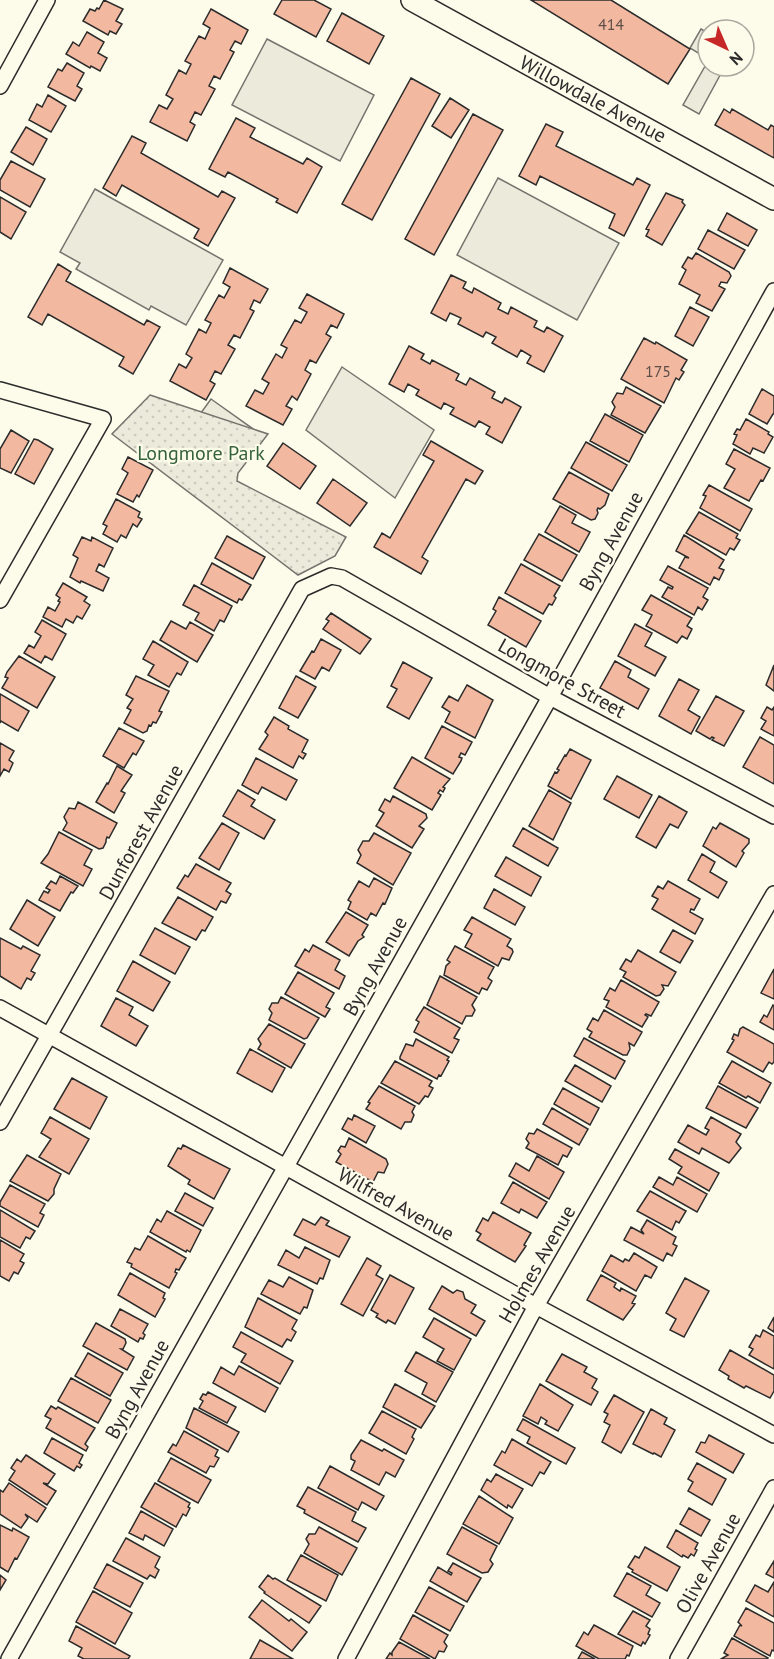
<svg xmlns="http://www.w3.org/2000/svg" width="774" height="1659" font-family="'PT Sans',sans-serif">
	<defs>
		<pattern id="park-dots" width="8" height="8" patternUnits="userSpaceOnUse" patternTransform="scale(1.5)"><rect width="8" height="8" fill="#ecebdb"/><path d="M2 2h.1M6 6h.1" fill="none" stroke="#cbcabc" stroke-width="1.8" stroke-linecap="round"/></pattern>
	</defs>
	<rect width="100%" height="100%" fill="#fdfbea"/>
	<!-- green -->
	<path fill="#ecebdb" stroke="#74746e" stroke-width="1.5" d="M211,399L263,436L187,432Z"/>
	<!-- park -->
	<path fill="url(#park-dots)" stroke="#74746e" stroke-width="1.5" d="M150,395L268,434L238,473L237,481L346,537L335,556L298,575L112,434Z"/>
	<!-- parking -->
	<path fill="#eceadb" stroke="#74746e" stroke-width="1.5" d="M701,29L708,33V59L690,48Z
		M267,39L374,95L340,161L232,105Z
		M708,61V66H725L699,114L683,105Z
		M498,178L619,243L577,320L457,255Z
		M95,189L223,260L186,325L151,306L149,310L76,269L80,263L60,252Z
		M342,367L434,430L395,498L306,430Z"/>
	<!-- building -->
	<path fill="#f2b8a0" stroke="#2b2b2b" stroke-width="1.5" d="M104,0L123,9L116,21L122,24L116,34L110,31L108,35L83,21L90,9L95,11L97,8L99,9Z
		M282,0H314L331,9L316,37L274,14Z
		M531,0H611L690,49L668,84Z
		M211,9L248,30L241,44L235,41L230,50L234,52L220,79L214,76L209,86L215,89L201,115L195,112L190,122L195,125L187,141L150,122L159,105L167,109L173,99L166,95L179,70L186,74L191,64L185,61L199,36L205,39L210,28L203,24Z
		M342,13L384,36L369,64L327,41Z
		M87,32L104,42L98,53L107,58L100,71L91,66L90,68L66,54L73,42L79,46Z
		M67,63L84,73L77,86L82,89L75,101L48,87L58,69L62,71Z
		M411,78L440,94L372,220L342,204Z
		M48,95L66,106L51,132L29,120L37,104L42,107Z
		M450,98L469,110L451,138L432,126Z
		M724,109L730,113L732,109L768,130L771,125L774,127V158L715,125Z
		M473,114L503,130L434,255L405,239Z
		M236,118L255,128L250,137L303,164L307,158L322,167L297,213L276,202L278,199L228,172L225,177L209,169Z
		M546,124L563,132L556,146L633,185L637,178L650,185L624,236L609,228L615,214L540,176L536,185L519,176Z
		M26,127L47,139L33,165L11,152Z
		M132,136L146,143L141,153L218,197L222,191L235,198L208,246L194,238L199,229L122,185L116,196L103,188Z
		M11,161L45,179L30,207L0,190V180Z
		M666,193L683,200L682,202L685,205L662,245L646,236L649,230L646,229Z
		M0,197L26,212L11,239L0,232Z
		M727,213L757,230L748,246L718,230Z
		M708,230L745,250L734,269L698,249Z
		M696,253L729,272L731,276L727,283L721,282L719,286L725,289L712,311L696,303L700,295L679,284L686,270L682,267L688,257L692,259Z
		M58,264L71,272L66,281L144,325L147,320L160,327L133,374L119,366L124,357L48,314L42,325L28,317Z
		M230,268L268,289L260,303L254,300L250,309L254,311L240,338L234,335L228,345L235,349L221,374L215,371L210,381L215,384L206,400L170,381L179,364L186,368L192,358L186,354L199,329L206,333L211,323L205,320L219,295L224,298L230,287L223,283Z
		M451,275L466,282L463,288L472,293L474,288L501,303L498,309L508,314L511,307L537,321L534,327L544,332L547,327L563,336L544,372L527,363L531,356L521,350L517,357L492,343L496,337L486,332L483,337L458,324L461,318L450,313L446,321L431,313Z
		M307,294L344,314L337,328L331,325L326,334L331,337L316,363L310,360L305,370L311,374L297,400L292,396L286,406L292,409L283,425L246,406L255,390L263,394L269,383L262,379L276,354L282,358L287,348L281,345L295,320L301,323L307,312L299,308Z
		M690,307L709,317L693,346L675,336Z
		M644,338L655,344L656,342L687,360L681,370L684,372L679,380L676,378L664,403L621,379Z
		M409,346L424,354L421,359L430,364L432,360L459,374L456,380L466,385L470,378L495,392L492,398L502,403L505,398L521,407L502,443L486,434L490,427L479,421L475,427L450,414L454,408L444,403L441,409L416,395L419,390L408,384L404,392L389,384Z
		M626,387L661,406L645,433L611,415L615,407L612,402L617,393L623,394Z
		M762,389L774,396V414H773L767,424L749,414Z
		M605,414L643,435L629,462L590,441Z
		M746,419L769,432L768,434L773,437L764,453L753,448L750,454L733,444L737,435L734,434L737,429L740,430Z
		M11,430L29,441L11,473L0,468V449Z
		M34,439L38,440L53,449L34,484L15,474Z
		M431,441L483,471L475,484L466,479L422,557L428,561L421,574L374,547L382,533L390,538L434,461L423,455Z
		M586,442L627,465L612,491L571,468Z
		M283,443L316,466L300,489L267,466Z
		M734,449L770,468L763,481L761,480L749,501L724,488L735,469L726,464Z
		M128,457L153,470L139,497L137,495L133,502L117,494L128,473L122,469Z
		M569,472L609,494L605,505L600,509L598,508L597,510L598,513L595,519L591,520L553,499Z
		M333,479L367,503L350,526L317,503Z
		M709,485L752,509L740,531L700,508L706,496L703,495Z
		M116,499L140,512L138,517L142,519L137,527L133,524L126,538L121,535L117,542L103,534L107,526L103,524Z
		M560,506L576,515L572,523L590,532L579,552L545,532Z
		M699,512L738,534L736,538L740,540L734,550L730,548L726,555L686,533Z
		M539,534L577,555L562,581L524,560Z
		M684,535L724,560L719,568L724,570L719,580L714,577L710,585L679,568L685,557L689,558L676,551Z
		M227,536L265,557L253,579L215,558Z
		M82,537L91,541L92,537L113,548L104,567L99,564L96,571L109,578L103,591L81,581L80,583L70,577L78,558L73,555Z
		M212,563L251,585L242,600L239,599L237,603L201,584Z
		M521,564L560,586L554,596L556,598L552,605L549,604L543,614L505,593Z
		M668,566L708,588L703,597L708,600L702,610L698,607L694,615L662,597L668,587L672,589L673,587L660,580Z
		M63,583L87,597L84,601L90,605L82,619L77,616L73,623L66,619L62,627L43,617L48,607L55,611L60,602L58,601L60,598L56,595Z
		M194,585L232,606L224,622L220,620L214,631L195,620L199,613L183,605Z
		M651,595L692,618L687,626L692,629L687,639L682,636L677,643L646,626L652,615L642,610Z
		M499,597L541,621L526,647L488,625L496,611L493,609Z
		M331,613L371,639L360,654L323,629L329,621L326,619Z
		M42,620L66,634L52,660L45,656L41,663L24,653L29,645L34,648L41,636L35,632Z
		M171,621L186,629L190,622L213,635L197,662L160,640Z
		M635,624L652,633L645,646L666,657L655,676L618,656Z
		M321,639L341,650L329,671L322,667L315,679L300,671L312,651L314,652Z
		M153,641L188,662L181,675L177,673L169,687L148,675L154,665L143,659Z
		M19,656L55,677L37,708L2,688L8,678L5,677L7,672Z
		M615,661L631,670L628,677L649,689L638,709L600,688Z
		M403,662L432,678L409,719L387,707L397,689L391,686Z
		M774,665V691L766,685Z
		M136,676L169,691L159,711L162,712L156,723L153,722L151,726L149,725L147,731L143,733L124,723L131,710L127,708L133,699L126,695Z
		M296,676L316,687L298,718L279,708Z
		M679,679L699,690L688,710L700,717L691,734L659,716Z
		M467,685L493,700L475,738L445,722L450,712L442,707L449,696L458,701Z
		M0,694L29,711L18,731L1,721L0,723Z
		M716,696L744,711L724,746L712,740L714,738L712,737L710,739L696,731Z
		M767,707L772,710L774,707V736L761,729L766,721L761,718Z
		M274,717L289,726L288,729L308,740L302,752L306,754L303,759L299,756L293,768L259,749L268,735L265,732Z
		M442,726L472,742L465,755L461,753L459,757L462,758L461,761L453,774L425,758Z
		M119,728L144,741L136,755L133,753L124,768L103,756Z
		M760,737L774,745V784L743,767Z
		M0,743L14,751L9,760L13,763L9,772L4,769L0,776Z
		M570,749L591,760L571,799L548,786L555,772L557,773L559,770L557,769L565,755L566,756Z
		M412,757L450,779L443,787L445,788L443,792L440,790L438,793L441,795L432,810L394,788Z
		M256,758L297,780L286,800L262,787L258,794L242,785Z
		M117,766L132,775L121,791L125,793L114,813L96,802L107,783L108,784Z
		M617,776L652,795L639,818L604,799Z
		M238,790L255,800L251,806L275,820L264,839L223,816Z
		M549,790L571,803L553,840L529,826Z
		M393,796L426,814L427,818L419,826L424,829L412,848L376,826L384,813L379,810L385,799L390,802Z
		M659,796L687,812L678,828L670,824L656,848L636,837Z
		M78,802L117,823L109,838L107,837L106,840V842L103,848L99,849L63,830L67,823L64,817L69,808L75,809Z
		M222,823L239,833L219,870L199,858Z
		M720,823L749,839V843L742,851L744,853L736,867L703,846L713,827L716,829Z
		M523,828L558,848L548,866L513,846Z
		M59,832L92,850L84,865L92,869L83,886L41,863L48,854Z
		M374,833L411,853L393,885L357,863L361,855L358,850L363,841H369Z
		M702,854L715,862L710,872L727,882L718,898L688,880Z
		M506,857L541,877L531,896L495,876Z
		M196,864L231,883L226,891L231,894L226,903L221,901L216,910L177,888L185,875L188,877Z
		M60,876L78,886L73,893L71,892L60,911L39,900L44,891L48,893L50,890L46,888L51,881L56,884Z
		M374,878L392,888L385,904L383,903L376,916L371,913L367,920L348,909L351,902L348,900L359,881L369,887Z
		M668,881L700,899L694,910L691,909L690,912L703,919L695,934L652,909L658,899L652,896L658,886L663,889Z
		M494,889L525,907L515,925L484,908Z
		M178,897L213,917L205,931L202,930L196,940L162,923Z
		M27,900L55,917L38,946L10,929Z
		M346,912L368,925L362,935L364,937L358,941L349,956L326,942Z
		M472,917L511,939L507,946L512,949L513,952L509,960L502,958L498,966L465,947L472,934L464,930Z
		M155,928L190,947L175,974L140,955Z
		M673,930L693,941L680,963L660,952Z
		M0,938L21,949L23,946L40,955L31,971L35,973L31,980L27,978L21,989L0,976Z
		M313,945L340,960L335,970L345,976L339,989L295,966L305,949L309,952Z
		M455,946L494,967L488,978L492,981L487,990L482,988L479,994L444,975L446,966L450,962L447,960Z
		M638,950L676,972L668,986L662,985L664,989L660,995L656,996L623,977L626,972L620,969L626,959L631,962Z
		M133,961L170,982L153,1011L117,991Z
		M774,969V999L761,993Z
		M298,972L334,993L326,1007L330,1009L325,1017L285,994Z
		M440,976L477,997L472,1005L475,1010L472,1016H466L462,1024L427,1005Z
		M621,980L659,1002L651,1016L646,1014L645,1015L648,1017L642,1027L606,1007L609,1001L604,999L610,988L615,991Z
		M281,997L319,1018L307,1038L304,1039L269,1020L272,1013L269,1009L272,1003H278Z
		M116,998L133,1007L129,1015L148,1026L136,1046L101,1026Z
		M773,1005L774,1006V1030L760,1022L764,1015L767,1017Z
		M424,1007L460,1028L454,1038L459,1040L452,1053L414,1032L419,1022L416,1020Z
		M604,1010L642,1032L634,1046L629,1043L630,1049L627,1055H623L589,1037L592,1032L587,1029L593,1018L598,1021Z
		M269,1024L305,1044L291,1068L258,1049L261,1044L258,1039Z
		M743,1027L774,1044V1062L772,1064L769,1062L763,1072L727,1052L734,1040L732,1039L734,1034L738,1036L740,1029Z
		M584,1038L625,1061L615,1079L574,1056Z
		M416,1039L449,1057L447,1060L449,1061L441,1076L439,1075L437,1079L400,1059V1057L406,1044L413,1046Z
		M250,1049L285,1068L272,1092L237,1073Z
		M395,1061L432,1081L429,1086L433,1088L428,1097L425,1096L419,1104L381,1083Z
		M732,1061L771,1083L760,1103L748,1096L746,1098L719,1083Z
		M575,1065L611,1086L602,1102L565,1081Z
		M72,1078L107,1097L90,1129L54,1109Z
		M379,1086L415,1106L412,1112L414,1115L411,1122H405L401,1129L366,1109L370,1103L368,1102Z
		M718,1086L758,1108L746,1128L706,1108Z
		M563,1088L599,1108L590,1125L554,1104Z
		M552,1108L588,1129L579,1145L543,1124Z
		M354,1115L375,1126L366,1143L342,1129L348,1118L352,1120Z
		M50,1117L89,1139L69,1174L39,1157L51,1139L41,1133Z
		M711,1117L741,1134L736,1142L741,1148L729,1163L702,1148L699,1154L678,1142L688,1125L706,1135L709,1130L705,1128Z
		M537,1129L572,1148L567,1157L563,1155L558,1165L526,1148L529,1143L526,1139L529,1133L534,1134Z
		M349,1138L386,1159L388,1164L384,1173L378,1172L373,1182L336,1162L341,1154L338,1151L341,1146L345,1147Z
		M183,1145L230,1169L214,1199L188,1184L190,1180L168,1166L178,1148L181,1149Z
		M675,1149L719,1173L709,1191L678,1173L682,1167L669,1159Z
		M27,1155L61,1174L54,1189V1194L48,1201L10,1181Z
		M537,1156L564,1172L549,1199L509,1176L516,1163L529,1171Z
		M659,1177L673,1185L677,1177L707,1194L697,1212L653,1187Z
		M513,1182L547,1202L537,1218L521,1209L519,1213L501,1203Z
		M10,1185L45,1204L40,1213L44,1215L38,1227L0,1206V1202Z
		M650,1191L686,1211L679,1223L676,1221L672,1230L637,1211Z
		M185,1193L213,1208L203,1226L175,1211Z
		M0,1210L35,1231L30,1239L26,1237L20,1248L0,1237Z
		M167,1211L201,1230L190,1252L187,1250L186,1252L150,1232L157,1219L161,1222Z
		M493,1212L531,1233L524,1245L526,1246L515,1262L477,1240L481,1234L476,1231L483,1218L488,1221Z
		M321,1217L329,1221L326,1225L350,1237L339,1257L294,1235L303,1219L315,1225Z
		M647,1220L676,1237L673,1244L677,1246L672,1256L667,1253L663,1261L624,1240L631,1227L644,1234L641,1230Z
		M148,1236L186,1258L179,1270L176,1269L175,1272L177,1273L169,1288L131,1267L132,1264L127,1262L135,1248L140,1250Z
		M0,1240L24,1254L20,1261L24,1263L18,1274L14,1272L9,1281L0,1276Z
		M305,1247L330,1260L323,1279L320,1278L317,1284L278,1265L286,1250L299,1258Z
		M634,1253L657,1267L651,1278L645,1275L636,1291L602,1271L611,1255L623,1262L625,1259L629,1261Z
		M367,1258L381,1266L376,1275L383,1279L363,1316L341,1304Z
		M130,1273L165,1293L163,1298L165,1299L155,1317L118,1295Z
		M390,1275L414,1288L395,1324L388,1320L386,1323L376,1317L378,1314L371,1310Z
		M601,1275L616,1283L614,1287L620,1291L621,1288L636,1296L632,1303L635,1304L623,1320L587,1300Z
		M289,1277L313,1290L307,1308L304,1307L300,1314L261,1294L269,1280L283,1287Z
		M685,1278L709,1291L684,1337L670,1330L676,1319L666,1313Z
		M442,1286L453,1293L457,1290L463,1292L465,1299L476,1305L471,1313L485,1321L476,1336L429,1309Z
		M258,1298L297,1320L292,1329L296,1332L291,1341L287,1339L282,1347L245,1327Z
		M120,1309L148,1324L143,1333L145,1335L143,1339L140,1338L138,1342L111,1326Z
		M774,1317V1332L768,1328Z
		M434,1318L471,1339L454,1370L437,1361L444,1349L423,1337Z
		M96,1323L125,1339L126,1343L123,1349H121L134,1357L127,1370L83,1346Z
		M763,1330L774,1336V1369L749,1355L753,1349L749,1347L756,1335L760,1337Z
		M241,1332L293,1361L280,1384L241,1362L246,1354L233,1347Z
		M730,1350L774,1375V1391L770,1398L746,1386L744,1388L728,1379L729,1376L719,1370Z
		M416,1352L453,1372L436,1402L422,1394L427,1383L405,1371Z
		M88,1353L123,1373L110,1396L75,1376Z
		M562,1354L587,1367L584,1372L597,1379L592,1388L598,1392L591,1405L546,1381Z
		M239,1366L278,1388L265,1412L213,1383L221,1367L234,1375Z
		M71,1378L111,1400L98,1423L58,1401Z
		M395,1384L435,1406L421,1428L383,1407Z
		M540,1384L573,1405L558,1431L545,1424L547,1421L541,1417L538,1424L523,1416Z
		M208,1392L236,1407L227,1423L199,1408L203,1401L200,1399L203,1394L206,1395Z
		M614,1395L644,1412L621,1453L602,1442L610,1425L604,1422L608,1414L604,1412Z
		M51,1406L56,1409L58,1407L95,1428L85,1444L88,1447L86,1451L46,1428L51,1419L45,1416Z
		M194,1408L239,1432L228,1452L186,1428Z
		M651,1409L667,1418L664,1424L675,1430L661,1457L654,1453L653,1454L633,1444Z
		M382,1411L416,1429L412,1437L414,1439L406,1454L369,1433Z
		M523,1419L575,1448L566,1464L527,1443L530,1437L517,1430Z
		M184,1431L218,1450L215,1456L219,1458L214,1467L210,1466L206,1473L168,1452L173,1444L176,1446Z
		M709,1435L744,1454L733,1473L696,1452L701,1442L705,1443Z
		M52,1438L83,1455L79,1463L82,1465L80,1468L77,1466L74,1471L44,1453Z
		M512,1439L551,1462L544,1474L540,1472L532,1486L494,1465L502,1451L505,1453Z
		M361,1440L382,1451L384,1449L404,1460L395,1477L386,1472L379,1485L351,1470L355,1461L351,1459V1455Z
		M26,1455L55,1474L48,1484L43,1483L56,1491L47,1505L9,1480L15,1471L11,1468L17,1459L21,1462Z
		M171,1458L211,1480L198,1503L158,1481Z
		M697,1463L726,1479L712,1505L688,1491L693,1482L688,1479Z
		M330,1466L384,1496L376,1510L362,1502L358,1510L318,1488Z
		M496,1474L523,1489L512,1508L508,1505L507,1508L481,1490L487,1479L491,1482Z
		M9,1483L46,1508L37,1522L25,1514L28,1518L21,1528L0,1514V1490L3,1492Z
		M155,1483L190,1503L188,1507L190,1508L186,1516L183,1514L176,1527L141,1507Z
		M308,1487L356,1512L352,1521L366,1528L358,1542L304,1513L305,1510L297,1506Z
		M479,1496L513,1518L499,1544L463,1524Z
		M689,1508L710,1520L701,1536L680,1524Z
		M141,1511L173,1529L164,1546L145,1535L143,1540L129,1533Z
		M0,1525L12,1531L13,1528L29,1537L17,1559L15,1558L8,1572L0,1567Z
		M319,1527L357,1548L342,1575L304,1553L309,1544L306,1539L309,1534H315Z
		M462,1527L497,1546L490,1560L493,1564L488,1572L482,1573L447,1554Z
		M676,1530L698,1543L695,1549L697,1550L694,1556L691,1554L688,1558L683,1555L682,1557L667,1547Z
		M126,1538L160,1557L155,1567L159,1570L155,1578L150,1575L147,1579L113,1561Z
		M645,1547L680,1567L667,1591L632,1572L633,1570L628,1567L635,1556L639,1558Z
		M301,1555L338,1575L326,1601L287,1580Z
		M774,1561V1578L766,1574Z
		M453,1563L481,1578L467,1602L430,1581L438,1567L451,1575L452,1573L448,1571Z
		M107,1564L143,1583L130,1607L94,1588Z
		M627,1573L651,1586L646,1595L660,1603L652,1617L614,1596Z
		M0,1575L6,1580L0,1590Z
		M268,1575L273,1579L275,1578L321,1606L309,1623L264,1593L265,1592L259,1587Z
		M774,1582V1617L746,1601L755,1585L768,1592Z
		M429,1587L464,1606L450,1631L415,1612Z
		M93,1591L132,1613L115,1644L76,1622Z
		M262,1600L289,1621L291,1619L307,1632L292,1651L249,1617Z
		M746,1608L774,1623V1651L772,1650L770,1656L734,1636L740,1625L742,1626L738,1622Z
		M633,1611L650,1620L646,1626L650,1629L648,1634L650,1635L645,1644L643,1642L641,1646L618,1634Z
		M413,1615L448,1635L444,1642L447,1646L444,1652L439,1651L435,1659L400,1639Z
		M594,1625L633,1646L629,1656L627,1655L625,1659H599L576,1646L584,1632L588,1635Z
		M76,1626L130,1656L128,1659H84L78,1656L82,1648L69,1641Z
		M732,1638L768,1658L767,1659H721L728,1655L724,1653Z
		M260,1640L293,1659H250Z
		M399,1642L430,1659H386L390,1653L392,1655V1652Z
		M582,1652L595,1659H578Z"/>
	<g fill="none" stroke-linecap="round" stroke-linejoin="round">
		<defs>
			<path id="street" d="M0,86L47,0
				M0,390L103,419L0,600
				M0,1008L536,1306L774,1435
				M0,1122L302,589L331,576L342,578L550,697L774,816
				M9,1659L550,697L774,291
				M346,1659L536,1306L774,894
				M678,1659L774,1488"/>
			<path id="secondary" d="M412,0L774,199"/>
		</defs>
		<!-- street casing -->
		<use href="#street" stroke="#2b2b2b" stroke-width="18"/>
		<!-- secondary casing -->
		<use href="#secondary" stroke="#2b2b2b" stroke-width="24"/>
		<!-- street -->
		<use href="#street" stroke="#fdfbea" stroke-width="15"/>
		<!-- secondary -->
		<use href="#secondary" stroke="#fdfbea" stroke-width="21"/>
	</g>
	<g text-anchor="middle" stroke-width="4.5" stroke-linejoin="round" paint-order="stroke">
		<!-- number labels -->
		<g font-size="16" fill="#5d4e48">
			<text x="611" y="30">414</text>
			<text x="658" y="377">175</text>
		</g>
		<!-- street labels -->
		<g font-size="20" fill="#2b2b2b" stroke="#fdfbea">
			<text transform="translate(593 99) rotate(28)" y="7">Willowdale Avenue</text>
			<text transform="translate(611 541) rotate(-61)" y="7">Byng Avenue</text>
			<text transform="translate(562 678) rotate(29)" y="7">Longmore Street</text>
			<text transform="translate(141 832) rotate(-61)" y="7">Dunforest Avenue</text>
			<text transform="translate(375 966) rotate(-61)" y="7">Byng Avenue</text>
			<text transform="translate(396 1204) rotate(29)" y="7">Wilfred Avenue</text>
			<text transform="translate(537 1264) rotate(-60)" y="7">Holmes Avenue</text>
			<text transform="translate(137 1389) rotate(-61)" y="7">Byng Avenue</text>
			<text transform="translate(708 1563) rotate(-61)" y="7">Olive Avenue</text>
		</g>
		<!-- park labels -->
		<g font-size="20" fill="#34623c" stroke="#fdfbea">
			<text x="201" y="460">Longmore Park</text>
		</g>
	</g>
	<!-- north arrow -->
	<g transform="translate(726 48) rotate(136)"><circle r="28" fill="#fdfbea" stroke="#a9a89e" stroke-width="1.5"/>
	<path d="M0-4.5L10 22L0 15L-10 22Z" fill="#c62828"/>
	<text y="-9" font-size="16" font-weight="bold" text-anchor="middle" fill="#2b2b2b">N</text>
	</g>
</svg>
